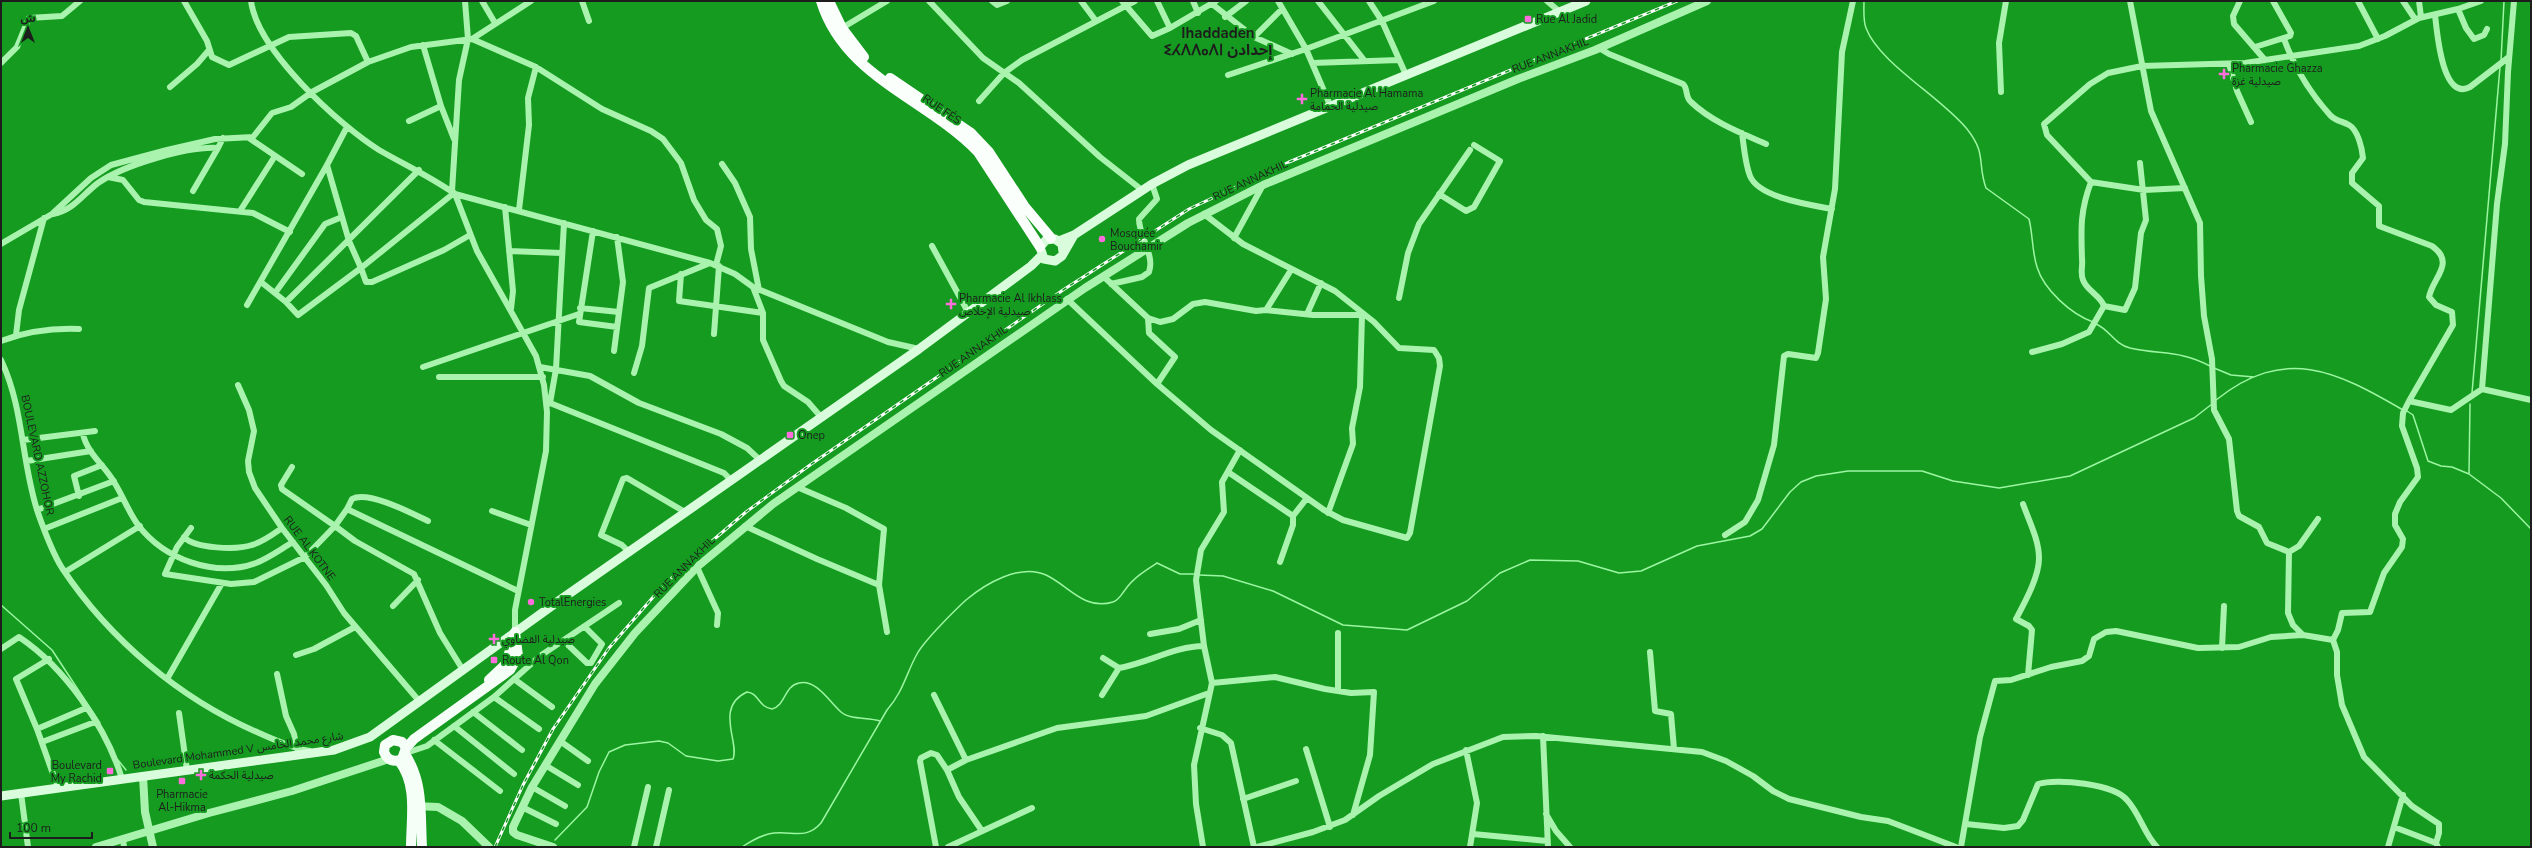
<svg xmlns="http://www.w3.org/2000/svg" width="2532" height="848" font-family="'Nunito Sans','Noto Sans Arabic','Noto Sans Tifinagh',sans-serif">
	<rect width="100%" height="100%" fill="#159b20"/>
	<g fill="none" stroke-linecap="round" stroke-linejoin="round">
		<!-- stream -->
		<path stroke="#9cf6a2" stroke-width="1.5" d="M1864,1C1864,10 1863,20 1866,28C1879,63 1941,97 1967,129C1987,154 1977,163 1986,188L2029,219C2033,235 2032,252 2037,267C2044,290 2071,314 2093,322
			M2501,61L2504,1
			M2096,324C2110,330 2114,344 2130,348C2161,355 2180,350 2210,366
			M2214,368L2231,375L2254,377
			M2472,393L2500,67
			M2216,400C2285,345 2336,371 2403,410
			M2407,411L2413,415L2428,461L2441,466L2452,467L2469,474L2501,498L2531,529
			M2469,474L2470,404
			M1199,575L1223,576L1273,591L1343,625L1407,630L1467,601L1500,573L1530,560L1578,561L1619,573L1641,571L1697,546L1750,536L1762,529L1790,492L1801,482L1816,476L1848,471H1922L1953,481L1999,488L2070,476L2194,418L2212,404
			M1,605L52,650L100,723
			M118,760L126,770
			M555,840L587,807L599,772L609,752L625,745L659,741L668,743L686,756L718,761L733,759C740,743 714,707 747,692C759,693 758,707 772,709C786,705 784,686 799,683C817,679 830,703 841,712C850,720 868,717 880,721
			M742,847C751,841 763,834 774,833C793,831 806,840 821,823L887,710C903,692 906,674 917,654C924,641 954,611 966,600C985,584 1020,563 1046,575C1068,585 1084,611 1113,602C1119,600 1121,595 1125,590C1133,578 1146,570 1157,563L1180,574H1195"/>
		<!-- minor -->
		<path stroke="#aaf3af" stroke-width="6" d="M184,1L207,41L212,57L229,65L289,37L351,33L356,36L368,62
			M251,1C257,50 339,125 379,150C405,165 431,177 455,194L710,263L735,274L753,287L888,342L919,349
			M482,1L495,23
			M582,1L589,21
			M929,1L983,58L1019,83L1100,157L1142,190
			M992,1L997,5L1007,1
			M1081,1L1096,21
			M1122,1L1152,36L1170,28L1216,1
			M1157,1L1170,28
			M1193,1L1198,13
			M1278,1L1306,49L1330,105
			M1318,1L1364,60
			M1369,1L1382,21L1406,75
			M1547,1L1560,12
			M2130,1L2151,111L2200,223L2201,276L2204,316L2212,359L2214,410L2229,439L2237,511L2239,516L2259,527L2267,543L2289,552L2299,546L2318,519
			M2240,1L2233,16L2234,24L2265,60
			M2358,1L2378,39
			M2403,1L2415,19
			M2419,1L2421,17
			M1212,4L1254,37L1292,54
			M2458,9L2466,28L2474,39L2484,35L2487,29
			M2435,15C2437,31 2442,102 2470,87L2509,57
			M1225,17L1246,1
			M842,28L887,1
			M1254,37L1282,9
			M472,39L531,1
			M2284,39C2294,66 2310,93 2330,115C2335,121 2342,121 2349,125C2358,130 2362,148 2363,158L2352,173V183L2379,206V226L2432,246C2456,263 2433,277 2429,297L2436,305L2452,312L2453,325L2409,401
			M423,45L441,106L454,139
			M2255,47L2290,36L2291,33L2273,1
			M1599,48L1609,54L1683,84C1688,88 1685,97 1691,102C1712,122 1741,133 1766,144
			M1,63L17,47L29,18L62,16L80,1
			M1312,63L1399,60
			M2229,64L2237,91L2251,122
			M1228,75L1306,49L1434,1
			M170,87L197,64L209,50
			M2001,92L1999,43L2006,1
			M979,101L1004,73L1022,60L1135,1
			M409,121L441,106
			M347,127L327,165L349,241L361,268L454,193
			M1742,133C1744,147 1745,163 1750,176C1759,198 1811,205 1832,209
			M249,138L302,174
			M722,164L735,183L750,217L751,249L759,290
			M108,177L123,180L139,200L144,202L253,213L290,232
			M2091,182C2080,211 2081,229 2082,259C2083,266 2080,273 2083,280C2087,291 2100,295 2104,306
			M2185,188L2144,190L2091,182L2047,135L2044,124L2090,84L2108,73L2142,66L2245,63L2359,46L2385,36L2419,18L2458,9L2481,1
			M193,191L218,148
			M452,191L459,80L468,39L465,1
			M455,194L477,251L536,356L544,385L547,412L546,451L515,610V632
			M1439,194L1466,211L1474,207L1500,161L1474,145
			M505,207L513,291L511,309
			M519,210L529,125L528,98L536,67
			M240,211L275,156
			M53,214C74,210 82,195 98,183C124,165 187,146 218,148L223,138
			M593,231L579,322L617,327
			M1234,238L1263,185
			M1,244L52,214L91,178L111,165L167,150L215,139L253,137L272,113L291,107L312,92L368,62L411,47L472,39L536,67L602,109L651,131L663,139L681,163L694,200L706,220L717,229L721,246L716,265
			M932,246L968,312
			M509,251L562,253
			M681,274L679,301L763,313
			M1103,276L1148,318L1160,322L1173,319L1193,304L1205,302L1256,311L1266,310L1313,315H1365
			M261,282L286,302L298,315L361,268L366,282H372L444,250L470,235
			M1111,284L1142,277L1149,272C1155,255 1139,237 1139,219L1157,199L1152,184
			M753,287L763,313V340L781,381L784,386L808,402L821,417
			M275,293L325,224L342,217
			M1399,298L1408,253L1419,224L1470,150
			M1067,299L1157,384L1211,430L1324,510L1343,520L1407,538L1410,533L1440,366L1439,358L1434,350L1399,348L1374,322L1335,291L1243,244L1204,214
			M286,302L419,170
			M247,305L327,165
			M2104,306L2125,310L2135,288L2141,233L2146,220L2140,163
			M580,308L619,312
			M1266,310L1291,270
			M1307,314L1321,283
			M1148,318L1149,333L1175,357L1157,384
			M714,334L719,266
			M16,335L19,310L44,218
			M1,341C25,332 53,328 79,329
			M614,351L623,282L617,237
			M2032,352L2062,344L2089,332L2104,306
			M1,360C24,408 21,462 38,513C44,530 52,552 62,568C110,640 180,699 259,733C275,740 292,748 310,751
			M423,367L579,314
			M540,367L590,376L639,403L721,434L747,448L760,460
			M634,373L642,346L649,288L710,263
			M439,377H543
			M238,385L249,410L254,431L248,461L249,472L255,488L282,528L326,585L344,613L420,702
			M2482,389L2531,400
			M550,403L724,473L731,480
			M547,404L550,403L556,369L564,223
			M83,434C87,453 105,466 114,482C123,496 128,511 138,525C164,559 214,578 256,563C269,558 281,549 293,542
			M23,440L95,431
			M27,461L91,451
			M292,467L281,485L282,489L335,526L347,509L518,591
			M1228,472L1293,516
			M797,487L846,508L884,529L879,585L887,632
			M79,496L74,476L102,465
			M2023,504C2029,521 2039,540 2039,558C2039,577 2025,602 2016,619L2029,626L2032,630L2028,675
			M347,509L352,499C368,490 413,514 428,521
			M37,510L114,481
			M492,511L531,525
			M1328,513L1353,444L1352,428L1360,387L1362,315
			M745,526L817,559L879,585
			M191,528L177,547L165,574L231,584L254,582L305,557L335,526L355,541L414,574L440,633L463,670
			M44,529L122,498
			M1725,535L1745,522L1758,500L1774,445L1784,356L1788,354L1816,358L1818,353L1826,299L1823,257L1835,189L1842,52L1853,1
			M184,537C195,549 237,550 252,545C263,542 272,535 282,528
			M629,552L622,545L601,535L623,479L627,478L685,512
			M2289,552L2288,613L2293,625L2303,635
			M1280,562L1293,525V516L1307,498
			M697,567L718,613L717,625
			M65,572L140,526
			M393,606L418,580
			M1338,633V691
			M1150,634L1179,629L1201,620
			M2333,640L2338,630L2342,613L2370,612L2384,573L2402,547L2403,539L2395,525V514L2400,502L2418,477L2417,468L2402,426L2403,413L2409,401L2451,410L2482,389L2497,204L2505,144L2508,72L2514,1
			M564,641L587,663H591L602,644L585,627
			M2222,648L2224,606
			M1,649L19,637C64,667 106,726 122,779
			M1650,652L1655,711L1671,714L1674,749
			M296,655L314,649L355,627
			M1103,658L1119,668C1148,663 1175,646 1204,646
			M49,659L16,679L37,729L58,788
			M277,674L286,716L294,734L297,749
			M167,679L222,583
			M514,679L552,707
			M1212,683L1275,677L1325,689L1351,693L1374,692L1370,755L1353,815
			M934,695L966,760
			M1102,695L1119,668
			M494,697L539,729
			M473,712L522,750
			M179,713L187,770
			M454,726L514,774
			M1200,728L1222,735L1231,743L1254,847
			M37,729L86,708
			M1543,736L1548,847
			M434,740L500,791
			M560,741L588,761
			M42,742L95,722
			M1306,749L1330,827
			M1466,750L1477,803L1470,847
			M406,753L427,746L494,697L540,656L619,603
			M545,765L578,785
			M947,770L966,760L1057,728L1146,716L1209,693
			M532,787L565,806
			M21,793L28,847
			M1243,799L1296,781
			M522,807L556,824
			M1546,814L1556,831L1570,847
			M1966,824L2004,828L2018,826L2023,820L2038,784C2057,778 2114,784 2127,800C2140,814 2144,834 2157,847
			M2394,827L2436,843
			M1473,834L1547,841
			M123,839L124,847
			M634,847L648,787
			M656,847L669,790
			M936,847L920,761L921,758L931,753L937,755L947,770L959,797L982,831
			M948,847L1032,808
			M1203,847L1196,804L1194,765L1212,683L1204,646L1196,580L1201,550L1224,512L1222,482L1240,450
			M1257,847L1313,832L1345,820L1379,796L1433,764L1503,737L1536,736L1702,752L1726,761L1753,776L1773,791L1789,799L1861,817L1888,821L1956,847
			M1961,847L1980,737L1995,681L2011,680L2051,667L2082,661L2089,656L2094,639L2106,632L2116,631L2198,648L2239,647L2271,637L2303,635L2333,640L2337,652V675L2342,705L2364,757L2412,806L2439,824V833L2436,843L2438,847
			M2388,847L2403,795"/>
		<!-- tertiary -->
		<path stroke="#aaf3af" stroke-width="8" d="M143,776L145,812L153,847
			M415,806L438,807L462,821L489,847
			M96,847L209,813L292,791L389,759
			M553,847L517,835L513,832V827L532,787L595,684L635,633L697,567L773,504L1085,288L1188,223L1263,185L1518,79L1595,50L1707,1"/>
		<!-- secondary -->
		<path stroke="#d9fddc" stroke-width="9" d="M1059,241L1074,235L1152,184L1188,165L1586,1
			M1063,252L1062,244L1055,239L1046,240L1040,247L1044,259L1055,261L1062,256L1074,235
			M1,796L334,750L370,737L560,600L919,349L1031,266L1041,256"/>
		<!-- primary -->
		<path stroke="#f6fff7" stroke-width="10" d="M489,680L506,664L514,636
			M406,748L402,742L393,740L385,745L384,752C387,760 394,763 402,759L406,748L414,739L510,670L518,656L515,632
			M405,754C424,783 420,814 422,847
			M399,761C418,785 411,818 411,847"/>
		<!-- trunk -->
		<path stroke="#fafffb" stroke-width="10" d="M821,1C844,77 927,99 978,152L1040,247
			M829,1L842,28L864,57
			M890,78L971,133L989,152L1025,207L1051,238"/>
		<defs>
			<path id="rail" d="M495,847L523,785L553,729L609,648L661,588L698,553L746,512L810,465L1063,290L1189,209L1289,162L1677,1"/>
		</defs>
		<!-- rail casing -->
		<use href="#rail" stroke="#fff" stroke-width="3"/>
		<!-- rail -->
		<use href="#rail" stroke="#159b20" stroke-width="1.5" stroke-dasharray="4.5" stroke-linecap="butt"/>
	</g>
	<!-- markers -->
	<g fill="#ff6cdc" stroke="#159b20" stroke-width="1.5">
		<rect x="1524" y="15" width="8" height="8" rx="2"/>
		<path d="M2222 68h4v4h4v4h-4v4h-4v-4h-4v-4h4z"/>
		<path d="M1300 93h4v4h4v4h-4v4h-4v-4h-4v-4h4z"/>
		<circle cx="1102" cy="239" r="4"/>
		<path d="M949 298h4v4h4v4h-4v4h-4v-4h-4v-4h4z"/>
		<rect x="786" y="431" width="8" height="8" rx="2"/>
		<circle cx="531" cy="602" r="4"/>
		<path d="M492 633h4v4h4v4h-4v4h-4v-4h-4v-4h4z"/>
		<rect x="490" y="656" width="8" height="8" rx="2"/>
		<rect x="106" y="767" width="8" height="8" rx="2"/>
		<path d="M199 769h4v4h4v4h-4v4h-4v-4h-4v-4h4z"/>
		<rect x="178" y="777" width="8" height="8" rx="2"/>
	</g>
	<g text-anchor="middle" stroke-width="4" stroke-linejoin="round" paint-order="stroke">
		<!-- poi labels -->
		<g font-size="11" fill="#1d1d1d" stroke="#159b20" text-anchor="start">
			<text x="1536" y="23">Rue Al Jadid</text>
			<text x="2232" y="72">Pharmacie Ghazza<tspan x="2232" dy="13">صيدلية غزة</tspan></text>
			<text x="1310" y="97">Pharmacie Al Hamama<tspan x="1310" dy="13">صيدلية الحمامة</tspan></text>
			<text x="1110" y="237">Mosquée<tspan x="1110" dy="13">Bouchamir</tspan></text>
			<text x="959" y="302">Pharmacie Al Ikhlass<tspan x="959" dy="13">صيدلية الإخلاص</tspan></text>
			<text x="798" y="439">Onep</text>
			<text x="539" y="606">TotalEnergies</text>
			<text x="502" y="643">صيدلية القضاوي</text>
			<text x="502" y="664">Route Al Qon</text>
			<text x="102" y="769" text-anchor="end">Boulevard<tspan x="102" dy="13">My Rachid</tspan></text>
			<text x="209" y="779">صيدلية الحكمة</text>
			<text x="182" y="798" text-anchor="middle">Pharmacie<tspan x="182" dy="13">Al-Hikma</tspan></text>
		</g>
		<!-- street labels -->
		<g font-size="11" fill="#1d1d1d" stroke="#159b20">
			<text transform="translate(1550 55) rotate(-21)" y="4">RUE ANNAKHIL</text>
			<text transform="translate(942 109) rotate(34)" y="4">RUE FÉS</text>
			<text transform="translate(1250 180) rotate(-25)" y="4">RUE ANNAKHIL</text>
			<text transform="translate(973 351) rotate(-35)" y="4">RUE ANNAKHIL</text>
			<text transform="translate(38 455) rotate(78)" y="4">BOULEVARD AZZOHOR</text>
			<text transform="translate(310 548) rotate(53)" y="4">RUE AL KOTNE</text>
			<text transform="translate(684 567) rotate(-45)" y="4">RUE ANNAKHIL</text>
			<text transform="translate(238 750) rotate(-8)" y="4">Boulevard Mohammed V شارع محمد الخامس</text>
		</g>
		<!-- district labels -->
		<g font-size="15" font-weight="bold" fill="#1d1d1d" stroke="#159b20">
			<text x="1218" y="38">Ihaddaden<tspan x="1218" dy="17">ⵉⵃⴷⴷⴰⴷⵏ إحدادن</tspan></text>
		</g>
	</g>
	<!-- border -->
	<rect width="2532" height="848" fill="none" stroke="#1d1d1d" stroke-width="4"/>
	<!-- north arrow -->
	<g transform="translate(28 28)" stroke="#159b20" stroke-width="3" paint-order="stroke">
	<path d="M0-3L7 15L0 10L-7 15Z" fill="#1d1d1d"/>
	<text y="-6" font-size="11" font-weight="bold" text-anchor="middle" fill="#1d1d1d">ش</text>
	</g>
	<!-- scale -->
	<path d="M10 832v6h82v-6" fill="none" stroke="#1d1d1d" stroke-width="2"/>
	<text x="16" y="832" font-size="12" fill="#1d1d1d" stroke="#159b20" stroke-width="3" paint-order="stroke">100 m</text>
</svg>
